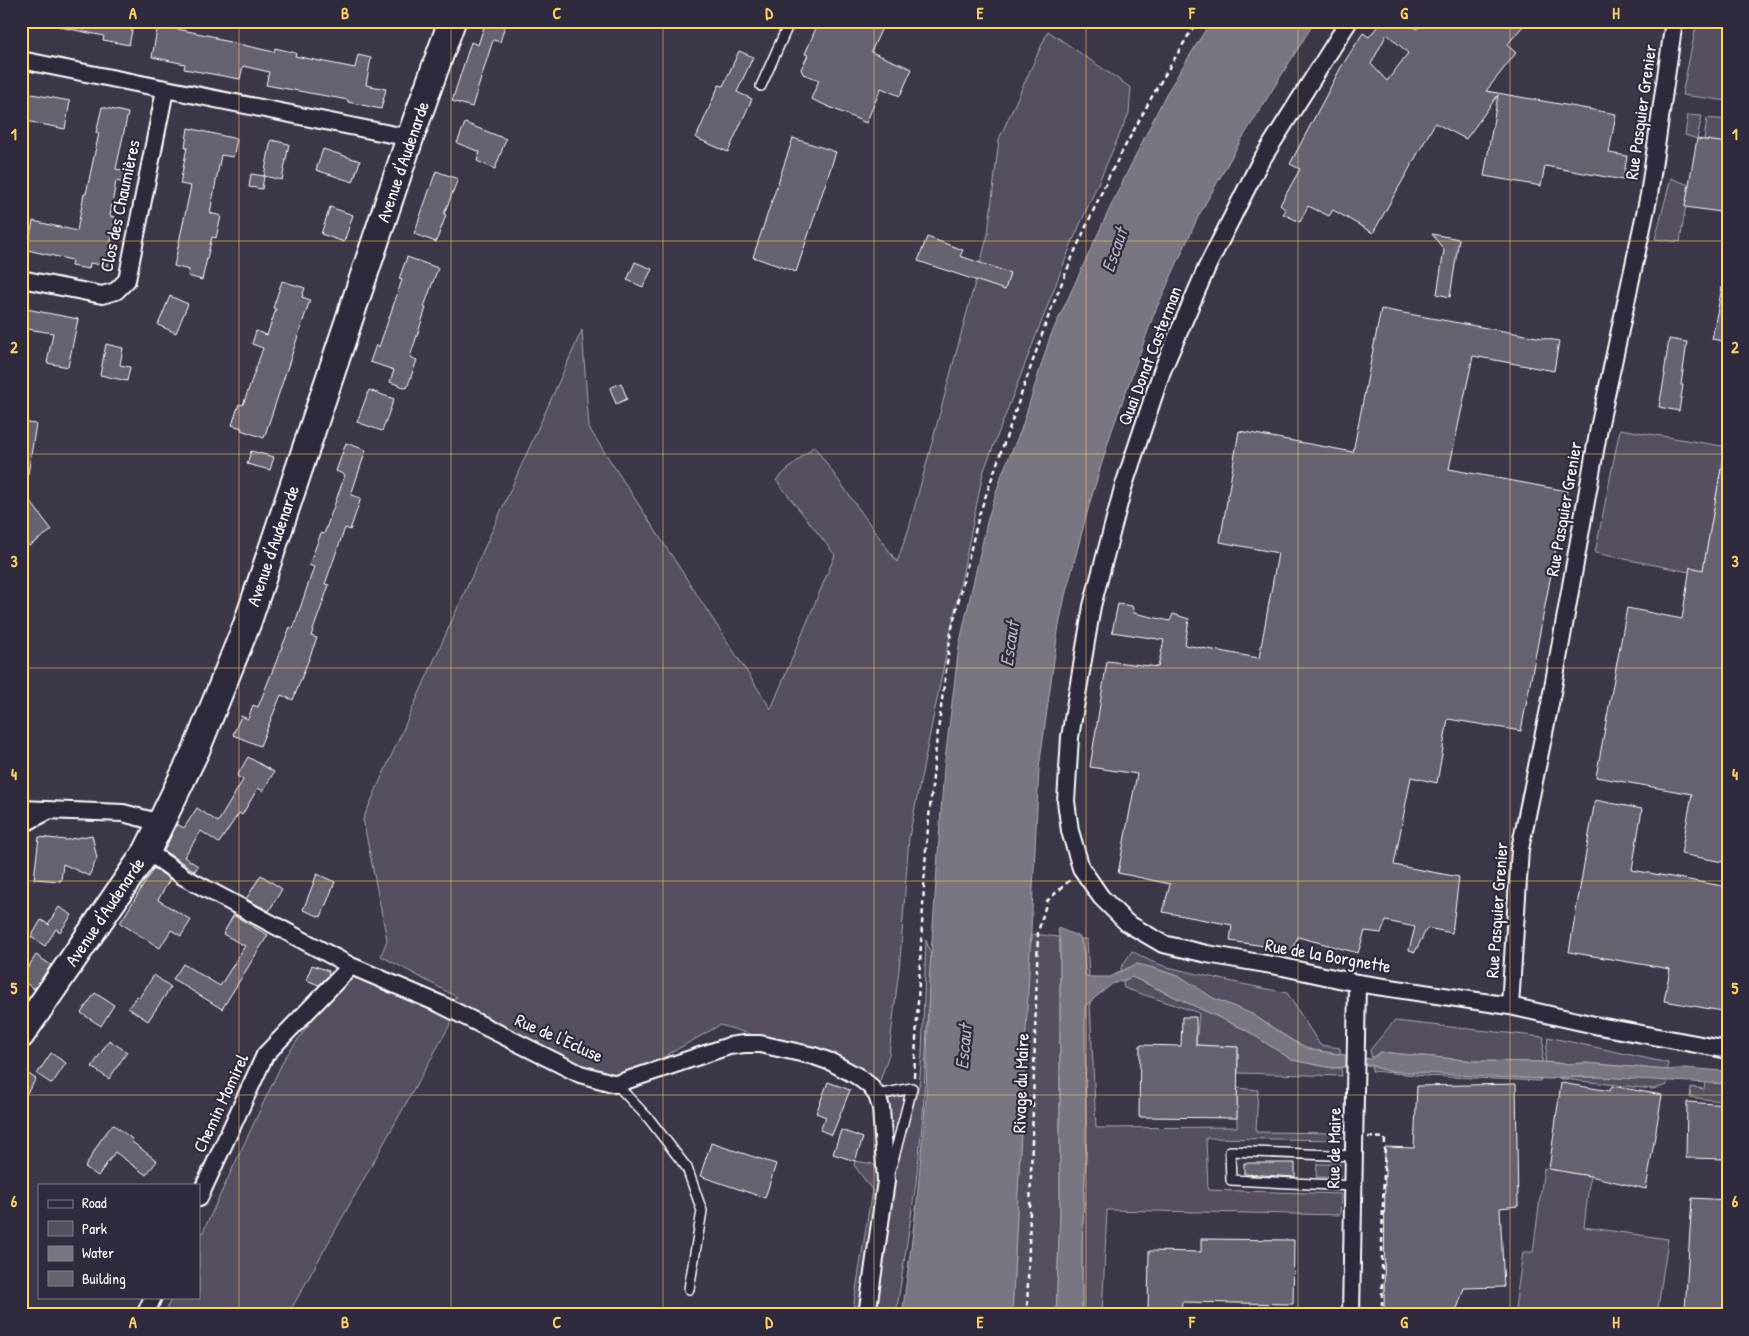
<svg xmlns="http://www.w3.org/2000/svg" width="1749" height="1336" font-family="'Patrick Hand',sans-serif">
	<rect width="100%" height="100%" fill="#3c3749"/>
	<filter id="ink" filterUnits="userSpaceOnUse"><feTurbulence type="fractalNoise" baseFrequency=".02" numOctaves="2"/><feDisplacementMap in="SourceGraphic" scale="10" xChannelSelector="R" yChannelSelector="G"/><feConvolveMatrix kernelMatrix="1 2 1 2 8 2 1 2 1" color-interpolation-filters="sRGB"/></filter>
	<g filter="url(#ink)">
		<!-- green -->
		<path fill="#555060" stroke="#aaa8b0" d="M1697,21H1728V101L1682,95Z
			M1048,31L1131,88L1129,113L1071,245L983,473L909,837L900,960L889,1054L880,1081L846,1063L720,1025L616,1084L440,1004L457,997L381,956L387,940L363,819L582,330L589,428L771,709L835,555L776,480L814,446L897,562L909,528L988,234L999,139Z
			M1688,115L1702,116L1697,139L1685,135Z
			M1707,118L1728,120V143L1704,140Z
			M1671,178L1689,185L1680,242L1655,239Z
			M1620,429L1728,447V455L1724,454L1703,570L1690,567L1689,572L1595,553Z
			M1033,934L1059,937L1060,945V1215L1056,1315H1012L1029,950Z
			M1081,939H1087L1089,977L1085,975L1084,953Z
			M926,940L932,958L928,1007L923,1114L916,1183L896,1315H852L872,1190L854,1165L855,1161L873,1164L887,1178L894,1176L919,1085L922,1054Z
			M1132,951L1150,961L1167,967L1242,984L1287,993L1320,1045L1340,1048V1054L1312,1050L1293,1041L1252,1014L1213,998L1181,977L1150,967L1137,964L1121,972V968Z
			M351,966L457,1012L288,1315H164L172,1297H199V1240L284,1059Z
			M1132,977L1246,1030L1292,1060L1332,1068H1341L1342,1076L1238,1073V1047L1196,1045L1199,1013L1124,988L1123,981Z
			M1090,1002L1096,1128L1237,1127V1088L1258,1090L1256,1132L1341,1133L1342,1140L1206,1138L1208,1190L1341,1194L1340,1215L1107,1210L1102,1315H1082V1244L1086,1153L1085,1006Z
			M1394,1021L1544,1037L1542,1062L1476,1061L1380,1052L1372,1058L1370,1050Z
			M1548,1037L1668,1063V1070L1585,1063L1567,1064L1545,1062Z
			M1372,1066L1377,1068L1390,1071L1541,1079L1540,1081L1426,1076L1372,1071Z
			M1599,1077L1667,1079V1085L1653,1089L1562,1079L1559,1078Z
			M1705,1082L1728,1084V1102L1690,1097L1691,1087L1704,1089Z
			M899,1095L905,1098L903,1113L892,1151C890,1137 884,1111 889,1099Z
			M1317,1164H1340V1178L1316,1177Z
			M1544,1168L1590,1176L1584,1227L1668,1239L1657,1315H1514L1523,1252H1533Z"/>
		<!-- water -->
		<path fill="#797682" stroke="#afadb4" d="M1211,21H1315L1240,142L1199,215L1154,314L1111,433L1090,502L1065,596L1058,631L1039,768L1012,1315H902L917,1201L926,1096L929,983L944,768L959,646L988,518L1003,471L1021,430L1050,337L1116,195L1166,94Z
			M1058,928L1080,937L1084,953L1085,975L1089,977H1110L1136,964L1150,967L1181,977L1213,998L1252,1014L1293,1041L1312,1050L1371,1059L1380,1052L1476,1061L1542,1062L1567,1064L1584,1063L1668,1070L1684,1068L1724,1071L1728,1072V1084L1599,1077H1561L1551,1079L1490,1077L1390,1071L1377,1068L1372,1065L1332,1068L1292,1060L1246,1030L1132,977L1112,984L1085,1006L1086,1153L1082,1244V1315H1056L1060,1215V945Z"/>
		<!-- building -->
		<path fill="#666270" stroke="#fff" fill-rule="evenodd" d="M61,21H134L129,45L103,40L104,36L60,27Z
			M486,21H493L505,26L500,42L493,40L472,107L452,101L471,42L478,45Z
			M819,21H885L871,52L912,69L900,96L881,88L866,123L811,99L819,80L803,74L801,69L808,55L805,54Z
			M1372,21H1407L1417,29L1423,21H1527L1507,45L1516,53L1486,91L1616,114L1609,153L1627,156L1623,180L1545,166L1541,186L1484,176L1498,95L1466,139L1435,123L1373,233L1333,210L1329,216L1308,206L1300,222L1283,214L1286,210L1280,205L1300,169L1290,164L1340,69L1363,33L1369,37L1378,26ZM1387,34L1408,53L1387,81L1371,64Z
			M158,25L216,37V39L274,52L275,48L296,53L295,56L355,68L358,55L371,58L366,85L386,89L381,109L348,102V100L266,85L269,72L243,66L240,79L184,69L185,64L152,57Z
			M739,51L753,57L737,92L752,99L728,152L696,138L719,85L723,86Z
			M21,92L70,101L65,129L21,120Z
			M102,107L128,113L116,169L127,171L125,183L116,181L110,216L115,217L107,266L90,263L89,269L71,266L72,260L27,250L33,221L77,231L84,194H86L99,133H96Z
			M465,123L506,139L495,169L477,161L480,152L457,143Z
			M188,128L237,139L233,157L221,155L210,213L221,216L216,238L212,237L202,280L188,276L189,270L174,266L191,186L180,184L187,147H185Z
			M793,138L836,152L796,272L753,257Z
			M1697,139L1728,143V213L1685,207Z
			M271,140L289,144L282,180L264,176Z
			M323,149L360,161L353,182L316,170Z
			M436,171L458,179L444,214L446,215L436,242L414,234Z
			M251,174L264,176L262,189L249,187Z
			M330,207L353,215L344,242L321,234Z
			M1432,234L1459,239L1450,297L1437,294L1444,250Z
			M927,237L963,250L960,256L1010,273L1005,290L918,261Z
			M407,257L438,268L424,307L426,308L410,357L417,360L407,388L390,382L394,370L370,362L376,345L379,347L402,280L399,279Z
			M635,262L652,269L643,287L627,280Z
			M282,281L305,288L302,297L310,300L264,438L241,430L242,428L232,425L239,404L243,405L263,348L252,344L256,331L267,335L276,309L273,308Z
			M1722,287H1728V342L1712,339Z
			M170,296L188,304L176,333L158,325Z
			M21,308L78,319L68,367L47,363L53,333L21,328Z
			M1381,309L1559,341L1554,371L1473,356L1449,469L1567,491L1521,731L1448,719L1437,783L1411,777L1394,865L1459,877L1452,933L1427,928L1415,952L1409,950L1415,927L1386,921L1381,933L1365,931L1358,953L1298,937L1292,950L1230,941L1232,925L1163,912L1170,884L1118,873L1137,774L1090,767L1107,661L1158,667L1164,640L1112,632L1118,604L1132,606L1134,613L1170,621L1173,614L1189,619L1185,645L1259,658L1278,553L1220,542L1239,431L1353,452Z
			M1669,339L1687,342L1681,385H1683L1679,411L1659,407L1665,374H1664Z
			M106,344L123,348L120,365L130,367L127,381L100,375Z
			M621,383L627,399L616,404L610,388Z
			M369,390L394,399L382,431L357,422Z
			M21,422L36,424L28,474L21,473Z
			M346,443L366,450L351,495L361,498L350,530L345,528L325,584L329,585L311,636L317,638L293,700L281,695L260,746L233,735L241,716L248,719L253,705L258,707L290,627L293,629L314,567L309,565L321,533L324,534L345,475L336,471Z
			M251,451L274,457L270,470L247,464Z
			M1721,469H1728V863L1681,854L1692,794L1596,777L1627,608L1682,619L1690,567L1703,570Z
			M30,501L52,530L29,546L21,536V509Z
			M248,757L274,772L263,791L258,788L242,815L239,813L219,843L201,831L184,857L198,866L195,871L164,851L177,824L184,828L197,808L218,822L243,780L237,776Z
			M1595,800L1642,809L1632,870L1728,887V1012L1664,1001L1670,969L1569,952Z
			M92,835L97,858L89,876L63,864L61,881L34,879L39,837L66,840Z
			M154,868L170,879L158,900L191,920L181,936L171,930L160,948L120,923Z
			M317,874L335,882L321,917L303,910Z
			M261,875L282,889L269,911L246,899Z
			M59,907L72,915L60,932L56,929L45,946L31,937L41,920L50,925L48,924Z
			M233,916H235L268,935L222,1009L173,979L183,964L220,986L245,946L223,934Z
			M36,955L51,965L34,989L21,980V978Z
			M312,965L329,971L328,976L319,985L306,980Z
			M154,975L171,987L148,1021L128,1008L137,996L139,998Z
			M95,993L114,1005L101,1026L81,1013Z
			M1182,1017H1196V1045L1238,1047L1237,1118L1139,1117L1140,1045L1181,1046Z
			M109,1040L127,1052L109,1079L92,1067Z
			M51,1053L66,1063L52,1084L37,1074Z
			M21,1069L36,1079L21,1102Z
			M828,1082L850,1090L832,1135L820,1130L826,1117L816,1113Z
			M1561,1083L1610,1091L1612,1086L1662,1095L1646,1189L1590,1176L1549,1169Z
			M1516,1084L1518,1206L1500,1208L1504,1287L1464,1288L1455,1315H1384L1385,1147L1414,1148L1417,1086Z
			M1687,1102L1728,1105V1159L1686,1158Z
			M113,1124L132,1139L131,1141L157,1161L146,1175L115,1152L98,1176L85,1167L100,1141Z
			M841,1130L863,1138L855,1161L833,1154Z
			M711,1143L776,1164L765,1198L700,1176Z
			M1244,1163H1295V1177L1244,1174Z
			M1692,1198L1728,1200V1314L1685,1311Z
			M1201,1239L1294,1240L1293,1304L1182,1302L1181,1313L1148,1312L1149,1251L1201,1252Z"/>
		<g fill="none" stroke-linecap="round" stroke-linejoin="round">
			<defs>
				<path id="service" d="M761,86L790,21
					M616,1084L650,1120L687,1168L702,1211L689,1289
					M877,1095L912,1088L894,1157L889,1172
					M1353,1186L1231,1180L1230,1151L1354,1156"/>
				<path id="minor" d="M1349,21L1259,164L1207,267L1162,371L1123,488L1092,606L1070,737L1066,801L1070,831L1081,868L1101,897L1127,923L1163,944L1207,954L1283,967L1357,983L1510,1006L1599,1026L1728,1050
					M21,60L410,138
					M21,279L102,295L116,291L127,280L165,90
					M21,809L123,813L161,823
					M21,825L48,811
					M147,851L184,877L351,966L440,1004L580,1074L616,1084L729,1046L744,1044H760L814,1056L831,1062L857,1076L869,1085L877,1095L881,1108L886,1181L867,1315
					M1510,1006L1520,849L1550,704L1599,428L1649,195L1674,21
					M199,1198L265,1055L351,966
					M145,1315L153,1297
					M1351,1315L1357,983"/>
				<path id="primary" d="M21,1035L147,851L197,748L247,624L410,138L452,21"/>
			</defs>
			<!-- service casing -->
			<use href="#service" stroke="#fff" stroke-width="12"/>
			<!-- minor casing -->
			<use href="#minor" stroke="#fff" stroke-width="20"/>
			<!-- primary casing -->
			<use href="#primary" stroke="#fff" stroke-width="30"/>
			<!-- path -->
			<path stroke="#fff" stroke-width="2.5" stroke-dasharray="5 4" stroke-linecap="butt" d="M914,1077L926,849L936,746L951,632L979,515L1050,312L1074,253L1110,174L1154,93L1197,21
				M1368,1137L1385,1138L1382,1238V1315
				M1027,1315L1038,932L1047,901L1070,880"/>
			<!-- service -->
			<use href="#service" stroke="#2f2a3d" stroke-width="9"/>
			<!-- minor -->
			<use href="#minor" stroke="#2f2a3d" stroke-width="16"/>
			<!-- primary -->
			<use href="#primary" stroke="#2f2a3d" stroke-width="26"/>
		</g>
	</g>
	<!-- grid -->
	<path fill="none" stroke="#ffd166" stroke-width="1" stroke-opacity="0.55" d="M239,21V1315M451,21V1315M663,21V1315M874,21V1315M1086,21V1315M1298,21V1315M1510,21V1315M21,241H1728M21,454H1728M21,668H1728M21,881H1728M21,1095H1728"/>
	<g text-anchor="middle" stroke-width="4.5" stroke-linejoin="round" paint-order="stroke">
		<!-- street labels -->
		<g font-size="18" fill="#fff" stroke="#2f2a3d">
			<text transform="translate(1641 112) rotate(-82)" y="6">Rue Pasquier Grenier</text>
			<text transform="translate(403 162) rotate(-71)" y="6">Avenue d'Audenarde</text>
			<text transform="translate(120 206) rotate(-78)" y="6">Clos des Chaumières</text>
			<text transform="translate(1150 356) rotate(-69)" y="6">Quai Donat Casterman</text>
			<text transform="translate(1564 509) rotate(-80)" y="6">Rue Pasquier Grenier</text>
			<text transform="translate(273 546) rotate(-71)" y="6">Avenue d'Audenarde</text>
			<text transform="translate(1497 910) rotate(-86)" y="6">Rue Pasquier Grenier</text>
			<text transform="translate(105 912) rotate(-56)" y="6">Avenue d'Audenarde</text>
			<text transform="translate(1328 956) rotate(10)" y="6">Rue de la Borgnette</text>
			<text transform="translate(559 1038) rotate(24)" y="6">Rue de l'Ecluse</text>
			<text transform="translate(1021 1083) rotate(-88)" y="6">Rivage du Maire</text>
			<text transform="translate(221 1103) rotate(-65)" y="6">Chemin Momirel</text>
			<text transform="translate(1334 1148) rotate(-89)" y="6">Rue de Maire</text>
		</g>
		<!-- water labels -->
		<g font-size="19" font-style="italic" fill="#b5b4ba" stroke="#2f2a3d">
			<text transform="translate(1114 250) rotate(-71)" y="7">Escaut</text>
			<text transform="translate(1009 644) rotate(-82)" y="7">Escaut</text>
			<text transform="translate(963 1047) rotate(-85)" y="7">Escaut</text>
		</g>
	</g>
	<!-- margin -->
	<rect width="1749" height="1336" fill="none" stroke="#2f2a3d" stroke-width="55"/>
	<!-- legend -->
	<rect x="38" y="1184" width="162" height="115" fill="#2f2a3d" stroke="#827f8b"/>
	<rect x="48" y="1200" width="25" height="8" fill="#2f2a3d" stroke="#827f8b"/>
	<text x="82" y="1208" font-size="15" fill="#ffffff">Road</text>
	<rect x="48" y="1221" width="25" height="15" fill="#555060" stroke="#827f8b"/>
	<text x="82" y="1234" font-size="15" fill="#ffffff">Park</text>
	<rect x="48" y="1246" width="25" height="15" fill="#797682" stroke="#827f8b"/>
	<text x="82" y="1258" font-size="15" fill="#ffffff">Water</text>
	<rect x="48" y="1271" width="25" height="15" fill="#666270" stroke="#827f8b"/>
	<text x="82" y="1284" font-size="15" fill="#ffffff">Building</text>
	<rect x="28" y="28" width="1694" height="1280" fill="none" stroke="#ffd166" stroke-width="2"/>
	<g font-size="16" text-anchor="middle" font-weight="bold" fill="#ffd166">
		<text x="133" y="19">A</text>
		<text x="345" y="19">B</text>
		<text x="557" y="19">C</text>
		<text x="769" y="19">D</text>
		<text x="980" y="19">E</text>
		<text x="1192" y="19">F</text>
		<text x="1404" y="19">G</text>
		<text x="1616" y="19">H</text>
		<text x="14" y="140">1</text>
		<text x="1735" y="140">1</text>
		<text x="14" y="353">2</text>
		<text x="1735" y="353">2</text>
		<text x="14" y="567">3</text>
		<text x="1735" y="567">3</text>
		<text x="14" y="780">4</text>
		<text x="1735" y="780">4</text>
		<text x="14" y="994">5</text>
		<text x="1735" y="994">5</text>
		<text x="14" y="1207">6</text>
		<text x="1735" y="1207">6</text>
		<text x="133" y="1328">A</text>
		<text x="345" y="1328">B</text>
		<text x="557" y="1328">C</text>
		<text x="769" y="1328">D</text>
		<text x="980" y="1328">E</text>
		<text x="1192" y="1328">F</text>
		<text x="1404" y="1328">G</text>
		<text x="1616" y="1328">H</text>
	</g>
</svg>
